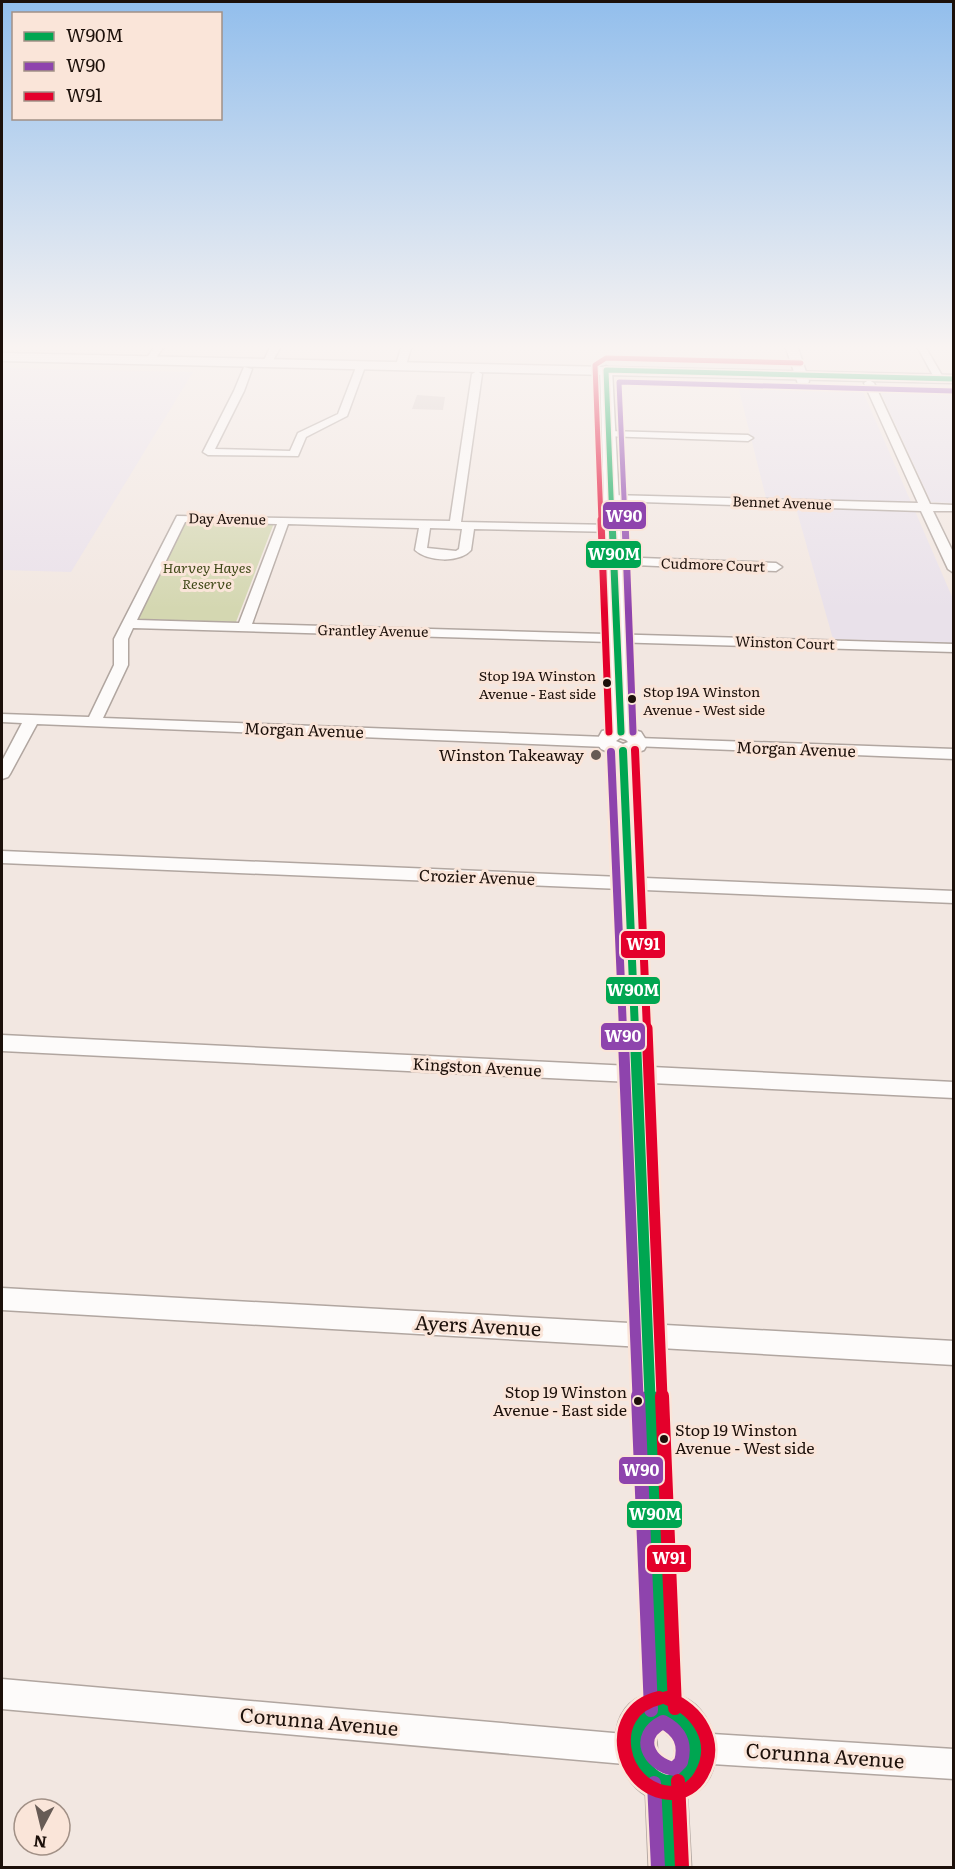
<svg xmlns="http://www.w3.org/2000/svg" width="955" height="1869" font-family="Literata,serif">
	<rect width="100%" height="100%" fill="#f2e7e1"/>
	<!-- industrial -->
	<path fill="#e9e1ea" d="M737,382L860,385L911,502L766,498Z
		M878,386L953,388V503L931,502Z
		M796,508L915,511L953,599V643L833,639Z"/>
	<!-- medical -->
	<path fill="#eae1ea" d="M2,368L193,372L71,572L2,570Z"/>
	<!-- green -->
	<path fill="#d4d7b1" d="M186,521L274,523L236,622L137,619Z"/>
	<!-- building -->
	<path fill="#d8ccc8" d="M417,395L445,397L443,410L412,409Z"/>
	<g fill="none" stroke-linecap="round" stroke-linejoin="round">
		<defs>
			<path id="minor" d="M154,348H163L153,362H147L145,360Z
				M270,348H280L271,364H265L263,362Z
				M401,348H411L406,365L401,368L396,365Z
				M918,348H926L944,379L942,381H936Z
				M358,362L366,364L347,416L306,437L298,456L208,455L203,452L234,391L244,367L252,369L244,391L215,449L290,451L298,433L338,414Z
				M477,371L482,374L461,522L613,525L617,526V532L474,529L471,550C460,563 428,562 415,550L419,528L288,524L252,624L954,644V652L133,628L128,639V665L103,718L606,737L614,742L606,747L37,724L10,774L8,777L2,779V761L22,723L2,722V714L89,717L114,665V639L177,516L450,521L472,374ZM185,522L277,524L239,623L137,620ZM430,528L462,529L459,549L456,551L427,548Z
				M869,380L874,383L930,504L954,505V511H933L954,554V573L948,569L921,511L611,501L605,498L611,495L918,503L864,383Z
				M608,431L748,435L753,438L748,441L604,436L603,434Z
				M614,557L776,563L782,567L776,571L610,564L608,561Z
				M638,738L954,749V759L633,746L630,743Z
				M2,851L954,891V903L2,863Z
				M2,1035L954,1082V1098L2,1051Z
				M2,1288L954,1341V1365L2,1310Z
				M2,1679L636,1735L647,1739L651,1750L647,1761L636,1765L2,1709Z
				M696,1733L954,1749V1779L696,1763L685,1759L681,1748L685,1737Z"/>
			<path id="tertiary" d="M786,348H798L809,381L808,384H798Z
				M606,366L612,370L631,729L641,732L648,743L644,750L633,754L682,1697C720,1713 730,1779 687,1797L691,1868H649L646,1795C614,1776 601,1713 643,1696L613,754L601,749L596,742L602,731L611,729L600,370ZM620,738L626,740L628,742L623,744L616,741ZM662,1729L675,1742V1757L672,1760L664,1759L657,1750L656,1736Z"/>
			<path id="secondary" d="M2,353L954,375V383L2,361Z"/>
		</defs>
		<!-- minor casing -->
		<use href="#minor" stroke="#b1a6a0" stroke-width="3"/>
		<!-- tertiary casing -->
		<use href="#tertiary" stroke="#b1a6a0" stroke-width="3"/>
		<!-- secondary casing -->
		<use href="#secondary" stroke="#b1a6a0" stroke-width="3"/>
		<!-- minor -->
		<use href="#minor" fill="#fdfbfa" fill-rule="evenodd"/>
		<!-- tertiary -->
		<use href="#tertiary" fill="#fdfbfa" fill-rule="evenodd"/>
		<!-- secondary -->
		<use href="#secondary" fill="#fdfbfa" fill-rule="evenodd"/>
		<defs>
			<path id="bus-1-far4" d="M612,521L606,370L954,379"/>
			<path id="bus-1-far3" d="M612,520L621,732"/>
			<path id="bus-1-far2" d="M623,751L635,1030"/>
			<path id="bus-1-far1" d="M635,1028L650,1397"/>
			<path id="bus-1" d="M650,1396L663,1709
				M663,1709C697,1725 706,1750 682,1780C677,1781 672,1782 667,1782C642,1777 626,1742 643,1721C647,1716 657,1713 663,1709Z
				M666,1782L670,1868"/>
			<path id="bus-2-far4" d="M625,521L619,382L954,391"/>
			<path id="bus-2-far3" d="M625,520L633,732"/>
			<path id="bus-2-far2" d="M611,752L623,1030"/>
			<path id="bus-2-far1" d="M623,1028L638,1397"/>
			<path id="bus-2" d="M638,1396L651,1710
				M663,1722C680,1731 686,1744 681,1762L674,1769C648,1764 635,1736 663,1722Z
				M654,1783L658,1868"/>
			<path id="bus-3-far4" d="M601,521L595,365L606,358L801,363"/>
			<path id="bus-3-far3" d="M601,520L609,732"/>
			<path id="bus-3-far2" d="M635,750L647,1030"/>
			<path id="bus-3-far1" d="M647,1028L662,1397"/>
			<path id="bus-3" d="M662,1396L675,1708
				M659,1698C603,1711 619,1790 671,1793C684,1793 695,1786 701,1775C720,1742 698,1710 667,1698
				M678,1781L682,1867"/>
		</defs>
		<!-- bus-1-far4 casing -->
		<use href="#bus-1-far4" stroke="#fae5d9" stroke-width="8"/>
		<!-- bus-1-far3 casing -->
		<use href="#bus-1-far3" stroke="#fae5d9" stroke-width="10"/>
		<!-- bus-1-far2 casing -->
		<use href="#bus-1-far2" stroke="#fae5d9" stroke-width="13"/>
		<!-- bus-1-far1 casing -->
		<use href="#bus-1-far1" stroke="#fae5d9" stroke-width="16"/>
		<!-- bus-1 casing -->
		<use href="#bus-1" stroke="#fae5d9" stroke-width="19"/>
		<!-- bus-2-far4 casing -->
		<use href="#bus-2-far4" stroke="#fae5d9" stroke-width="8"/>
		<!-- bus-2-far3 casing -->
		<use href="#bus-2-far3" stroke="#fae5d9" stroke-width="10"/>
		<!-- bus-2-far2 casing -->
		<use href="#bus-2-far2" stroke="#fae5d9" stroke-width="13"/>
		<!-- bus-2-far1 casing -->
		<use href="#bus-2-far1" stroke="#fae5d9" stroke-width="16"/>
		<!-- bus-2 casing -->
		<use href="#bus-2" stroke="#fae5d9" stroke-width="19"/>
		<!-- bus-3-far4 casing -->
		<use href="#bus-3-far4" stroke="#fae5d9" stroke-width="8"/>
		<!-- bus-3-far3 casing -->
		<use href="#bus-3-far3" stroke="#fae5d9" stroke-width="10"/>
		<!-- bus-3-far2 casing -->
		<use href="#bus-3-far2" stroke="#fae5d9" stroke-width="13"/>
		<!-- bus-3-far1 casing -->
		<use href="#bus-3-far1" stroke="#fae5d9" stroke-width="16"/>
		<!-- bus-3 casing -->
		<use href="#bus-3" stroke="#fae5d9" stroke-width="19"/>
		<!-- bus-1-far4 -->
		<use href="#bus-1-far4" stroke="#00a651" stroke-width="5"/>
		<!-- bus-1-far3 -->
		<use href="#bus-1-far3" stroke="#00a651" stroke-width="7"/>
		<!-- bus-1-far2 -->
		<use href="#bus-1-far2" stroke="#00a651" stroke-width="8"/>
		<!-- bus-1-far1 -->
		<use href="#bus-1-far1" stroke="#00a651" stroke-width="11"/>
		<!-- bus-1 -->
		<use href="#bus-1" stroke="#00a651" stroke-width="14"/>
		<!-- bus-2-far4 -->
		<use href="#bus-2-far4" stroke="#8e44ad" stroke-width="5"/>
		<!-- bus-2-far3 -->
		<use href="#bus-2-far3" stroke="#8e44ad" stroke-width="7"/>
		<!-- bus-2-far2 -->
		<use href="#bus-2-far2" stroke="#8e44ad" stroke-width="8"/>
		<!-- bus-2-far1 -->
		<use href="#bus-2-far1" stroke="#8e44ad" stroke-width="11"/>
		<!-- bus-2 -->
		<use href="#bus-2" stroke="#8e44ad" stroke-width="14"/>
		<!-- bus-3-far4 -->
		<use href="#bus-3-far4" stroke="#e4002b" stroke-width="5"/>
		<!-- bus-3-far3 -->
		<use href="#bus-3-far3" stroke="#e4002b" stroke-width="7"/>
		<!-- bus-3-far2 -->
		<use href="#bus-3-far2" stroke="#e4002b" stroke-width="8"/>
		<!-- bus-3-far1 -->
		<use href="#bus-3-far1" stroke="#e4002b" stroke-width="11"/>
		<!-- bus-3 -->
		<use href="#bus-3" stroke="#e4002b" stroke-width="14"/>
	</g>
	<!-- sky -->
	<linearGradient id="sky" x2="0" y2="1"><stop stop-color="#92beec"/><stop offset="0.57" stop-color="#f9f4f2"/><stop offset="1" stop-color="#f9f4f2" stop-opacity="0"/></linearGradient>
	<rect width="955" height="609" fill="url(#sky)"/>
	<!-- markers -->
	<g fill="#1c100a" stroke="#fae5d9" stroke-width="2">
		<circle cx="607" cy="683" r="5"/>
		<circle cx="632" cy="699" r="5"/>
		<circle cx="638" cy="1401" r="5"/>
		<circle cx="664" cy="1439" r="5"/>
	</g>
	<circle fill="#675b55" stroke="#fae5d9" stroke-width="2" cx="596" cy="755" r="6"/>
	<g text-anchor="middle" stroke-width="6" stroke-linejoin="round" paint-order="stroke">
		<!-- far-street labels -->
		<g font-size="14" fill="#1c100a" stroke="#fae5d9">
			<text transform="translate(782 503) rotate(2)" y="5">Bennet Avenue</text>
			<text transform="translate(227 519) rotate(1)" y="5">Day Avenue</text>
			<text transform="translate(713 565) rotate(2)" y="5">Cudmore Court</text>
			<text transform="translate(373 631) rotate(1)" y="5">Grantley Avenue</text>
			<text transform="translate(785 643) rotate(2)" y="5">Winston Court</text>
		</g>
		<!-- far-park labels -->
		<g font-size="14" font-style="italic" fill="#3f4817" stroke="#fae5d9">
			<text x="207" y="573">Harvey Hayes<tspan x="207" dy="16">Reserve</tspan></text>
		</g>
		<!-- bus labels -->
		<g font-size="14" fill="#1c100a" stroke="#fae5d9" text-anchor="end">
			<text x="596" y="681">Stop 19A Winston<tspan x="596" dy="18">Avenue - East side</tspan></text>
			<text x="643" y="697" text-anchor="start">Stop 19A Winston<tspan x="643" dy="18">Avenue - West side</tspan></text>
		</g>
		<!-- street labels -->
		<g font-size="16" fill="#1c100a" stroke="#fae5d9">
			<text transform="translate(304 730) rotate(2)" y="6">Morgan Avenue</text>
			<text transform="translate(796 749) rotate(2)" y="6">Morgan Avenue</text>
			<text transform="translate(477 877) rotate(2)" y="6">Crozier Avenue</text>
			<text transform="translate(477 1067) rotate(3)" y="6">Kingston Avenue</text>
		</g>
		<!-- poi labels -->
		<g font-size="16" fill="#1c100a" stroke="#fae5d9" text-anchor="end">
			<text x="584" y="761">Winston Takeaway</text>
		</g>
		<!-- near-bus labels -->
		<g font-size="16" fill="#1c100a" stroke="#fae5d9" text-anchor="end">
			<text x="627" y="1398">Stop 19 Winston<tspan x="627" dy="18">Avenue - East side</tspan></text>
			<text x="675" y="1436" text-anchor="start">Stop 19 Winston<tspan x="675" dy="18">Avenue - West side</tspan></text>
		</g>
		<!-- near-street labels -->
		<g font-size="20" fill="#1c100a" stroke="#fae5d9">
			<text transform="translate(478 1326) rotate(3)" y="7">Ayers Avenue</text>
			<text transform="translate(319 1722) rotate(5)" y="7">Corunna Avenue</text>
			<text transform="translate(825 1756) rotate(4)" y="7">Corunna Avenue</text>
		</g>
	</g>
	<g stroke="#fae5d9" stroke-width="2">
		<rect x="602" y="501" width="45" height="29" rx="6" fill="#8e44ad"/>
		<rect x="585" y="540" width="57" height="29" rx="6" fill="#00a651"/>
		<rect x="620" y="930" width="46" height="29" rx="6" fill="#e4002b"/>
		<rect x="605" y="976" width="56" height="29" rx="6" fill="#00a651"/>
		<rect x="600" y="1022" width="46" height="29" rx="6" fill="#8e44ad"/>
		<rect x="618" y="1456" width="46" height="29" rx="6" fill="#8e44ad"/>
		<rect x="626" y="1500" width="57" height="29" rx="6" fill="#00a651"/>
		<rect x="646" y="1544" width="46" height="29" rx="6" fill="#e4002b"/>
	</g>
	<g font-size="16" text-anchor="middle" font-weight="bold" fill="#fff">
		<text x="624" y="522">W90</text>
		<text x="614" y="560">W90M</text>
		<text x="643" y="950">W91</text>
		<text x="633" y="996">W90M</text>
		<text x="623" y="1042">W90</text>
		<text x="641" y="1476">W90</text>
		<text x="655" y="1520">W90M</text>
		<text x="669" y="1564">W91</text>
	</g>
	<!-- border -->
	<rect width="955" height="1869" fill="none" stroke="#1c100a" stroke-width="6"/>
	<!-- legend -->
	<rect x="12" y="12" width="210" height="108" fill="#fae5d9" stroke="#a19086" stroke-width="1.5"/>
	<rect x="24" y="32" width="30" height="9" fill="#00a651" stroke="#a19086" stroke-width="1.5"/>
	<text x="66" y="42" font-size="18" fill="#1c100a">W90M</text>
	<rect x="24" y="62" width="30" height="9" fill="#8e44ad" stroke="#a19086" stroke-width="1.5"/>
	<text x="66" y="72" font-size="18" fill="#1c100a">W90</text>
	<rect x="24" y="92" width="30" height="9" fill="#e4002b" stroke="#a19086" stroke-width="1.5"/>
	<text x="66" y="102" font-size="18" fill="#1c100a">W91</text>
	<!-- north arrow -->
	<g transform="translate(42 1827) rotate(187)"><circle r="28" fill="#fae5d9" stroke="#a19086" stroke-width="1.5"/>
	<path d="M0-4.5L10 22L0 15L-10 22Z" fill="#675b55"/>
	<text y="-9" font-size="16" font-weight="bold" text-anchor="middle" fill="#1c100a">N</text>
	</g>
</svg>
